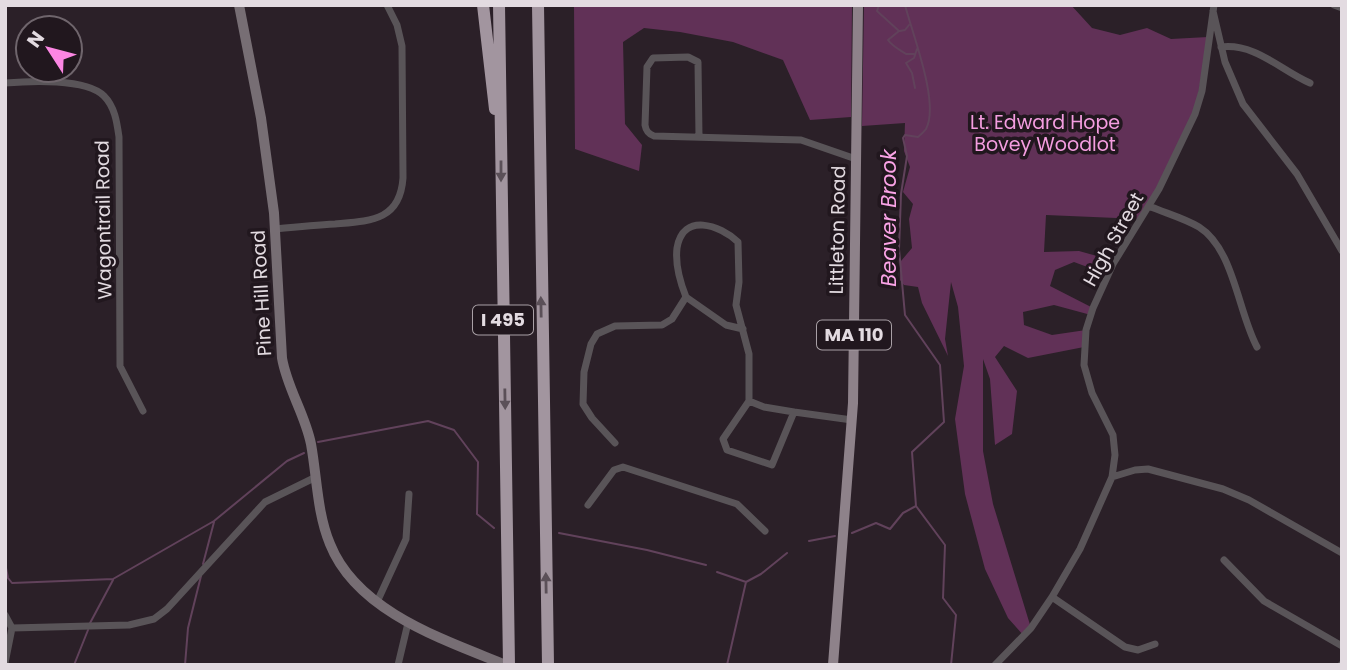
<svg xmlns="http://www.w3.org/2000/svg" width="1347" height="670" font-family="Poppins,sans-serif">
	<rect width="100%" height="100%" fill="#2b2028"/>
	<!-- green -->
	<path fill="#613157" d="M574,5H852L851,117L810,120L783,60L733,42L680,32L644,28L623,42L625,124L642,145L639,171L575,149Z
		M864,5H1071L1092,28L1120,35L1147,28L1171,39L1208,37L1195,114L1140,219L1046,215L1044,252L1079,251L1104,258L1098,271L1074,262L1055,270L1050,286L1093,308L1091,315L1054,305L1023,312L1024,325L1052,335L1086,330L1084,347L1028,358L1004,346L995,357L1017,391L1012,434L995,445L990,379L983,359V451L993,504L1031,628L1024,636L1008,618L985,569L965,494L955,419L964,366L958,307L951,282L945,339L948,356L922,303L918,287L904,285L900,280L901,261L912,248L909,219L913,204L903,192L910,167L904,151L905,123L862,126Z"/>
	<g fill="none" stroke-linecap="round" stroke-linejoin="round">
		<!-- stream -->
		<path stroke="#61425b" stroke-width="2" d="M879,5L877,11L899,31L888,40C892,46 900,50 906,54H914
			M905,5C912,33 940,103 926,129C924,132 921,134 918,137L905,135L903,138L907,156L901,194L899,249L905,315L940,365L944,422L912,452L916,506L945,545L943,598L956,615L951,665
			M900,31L905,30L909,25
			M915,88L912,73L906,63L914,58L917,49
			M318,442L428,421L454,430L478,462L477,514L494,528
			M559,533L647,550L706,565
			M852,533L876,523L890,529L903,513L916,506
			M809,541L835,536
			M5,563L8,578L12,583L113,579L214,521L287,461L304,453
			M203,564L214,522
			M717,572L746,582L761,574L787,553
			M89,625L113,580
			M74,665L88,630
			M185,665L188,628L201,576
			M727,665L746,582"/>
		<!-- street -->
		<path stroke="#595458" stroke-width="7" d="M1334,5L1342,8
			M1213,11L1225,62L1243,104L1297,174L1342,251
			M1221,47C1256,43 1280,70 1310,83
			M5,83C29,81 86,78 104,96C115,107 117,123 119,137L120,366L143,411
			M699,137L698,62L688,57L653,58L647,67L645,125C646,131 648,134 654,136L801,140L856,159
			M1149,206C1165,213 1184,218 1199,227C1234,249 1238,312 1257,347
			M275,229C295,227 315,225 335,224C370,221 400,221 403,178L402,46L397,25L387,5
			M686,297L726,325L743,329
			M794,412L764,407L749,401L723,439L727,450L772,465L794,412L852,420
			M615,443L592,418L583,404L584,372L591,344L597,334L615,326L662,325L672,319L686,297C680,282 675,265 677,248C683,212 720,225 738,242L739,282L736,305L749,354V401
			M1112,477L1135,470L1148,469L1223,489L1249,500L1342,553
			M588,505L614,470L623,467L737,504L765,531
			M1224,560L1264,601L1342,646
			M1052,597L1125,647L1138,650L1155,644
			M377,602L406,539L409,494
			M5,615L12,628
			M5,663L12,628L129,625L154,619L167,609L265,502L316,477
			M398,665L408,623
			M995,665L1031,628L1052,597L1080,549L1112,477L1115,455L1113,435L1092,393L1084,365L1086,330L1093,308L1113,264L1159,189L1195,114L1202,91L1214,5
			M1341,665L1342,664"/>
		<!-- secondary -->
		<path stroke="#776e74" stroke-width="10" d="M239,5L261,118L274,213L282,358C287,388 305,414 311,444C317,477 317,513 330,544C357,612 445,640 506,665"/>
		<!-- primary -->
		<path stroke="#8e828a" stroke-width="10" d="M833,665L853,403L858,5"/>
		<!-- highway -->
		<path stroke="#a2959f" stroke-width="12" d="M483,5L495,109
			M499,5L509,665
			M538,5L548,665"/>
	</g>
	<!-- one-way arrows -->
	<defs><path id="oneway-solid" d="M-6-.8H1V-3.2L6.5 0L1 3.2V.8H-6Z" transform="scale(1.75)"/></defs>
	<g fill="#5b5058">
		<use href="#oneway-solid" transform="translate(501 171) rotate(90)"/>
		<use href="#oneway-solid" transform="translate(541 307) rotate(-91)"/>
		<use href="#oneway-solid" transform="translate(505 399) rotate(89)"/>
		<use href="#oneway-solid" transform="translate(546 583) rotate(-91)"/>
	</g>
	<g text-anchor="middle" stroke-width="7" stroke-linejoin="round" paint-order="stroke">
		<!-- shield labels -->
		<g fill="#21171e" stroke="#a9a0a6" stroke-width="2">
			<rect x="473" y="305.5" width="60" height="29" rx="5"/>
			<rect x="817" y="320.5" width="74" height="29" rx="5"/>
		</g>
		<g font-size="18" font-weight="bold" fill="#e3dbe1">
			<text x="503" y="326">I 495</text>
			<text x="854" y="341">MA 110</text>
		</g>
		<!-- park labels -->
		<g font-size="19" fill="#f49de0" stroke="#21171e">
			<text x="1045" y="129">Lt. Edward Hope<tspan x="1045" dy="22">Bovey Woodlot</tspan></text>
		</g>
		<!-- street labels -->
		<g font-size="19" fill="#e3dbe1" stroke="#21171e">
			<text transform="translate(103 220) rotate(-91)" y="7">Wagontrail Road</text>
			<text transform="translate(837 230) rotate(-89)" y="7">Littleton Road</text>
			<text transform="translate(1113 239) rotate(-61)" y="7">High Street</text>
			<text transform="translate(261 293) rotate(-93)" y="7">Pine Hill Road</text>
		</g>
		<!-- water labels -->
		<g font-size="21" font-style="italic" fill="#faa3e6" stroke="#21171e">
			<text transform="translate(889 218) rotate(-90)" y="7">Beaver Brook</text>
		</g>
	</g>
	<!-- border -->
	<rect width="1347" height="670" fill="none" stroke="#e3dbe1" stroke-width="14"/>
	<!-- north arrow -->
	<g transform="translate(49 49) rotate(306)"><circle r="33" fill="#21171e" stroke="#6f656c" stroke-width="2"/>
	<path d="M0-5L12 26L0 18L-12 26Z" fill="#fc86e3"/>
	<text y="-10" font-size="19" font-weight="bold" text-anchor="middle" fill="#e3dbe1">N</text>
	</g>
</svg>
